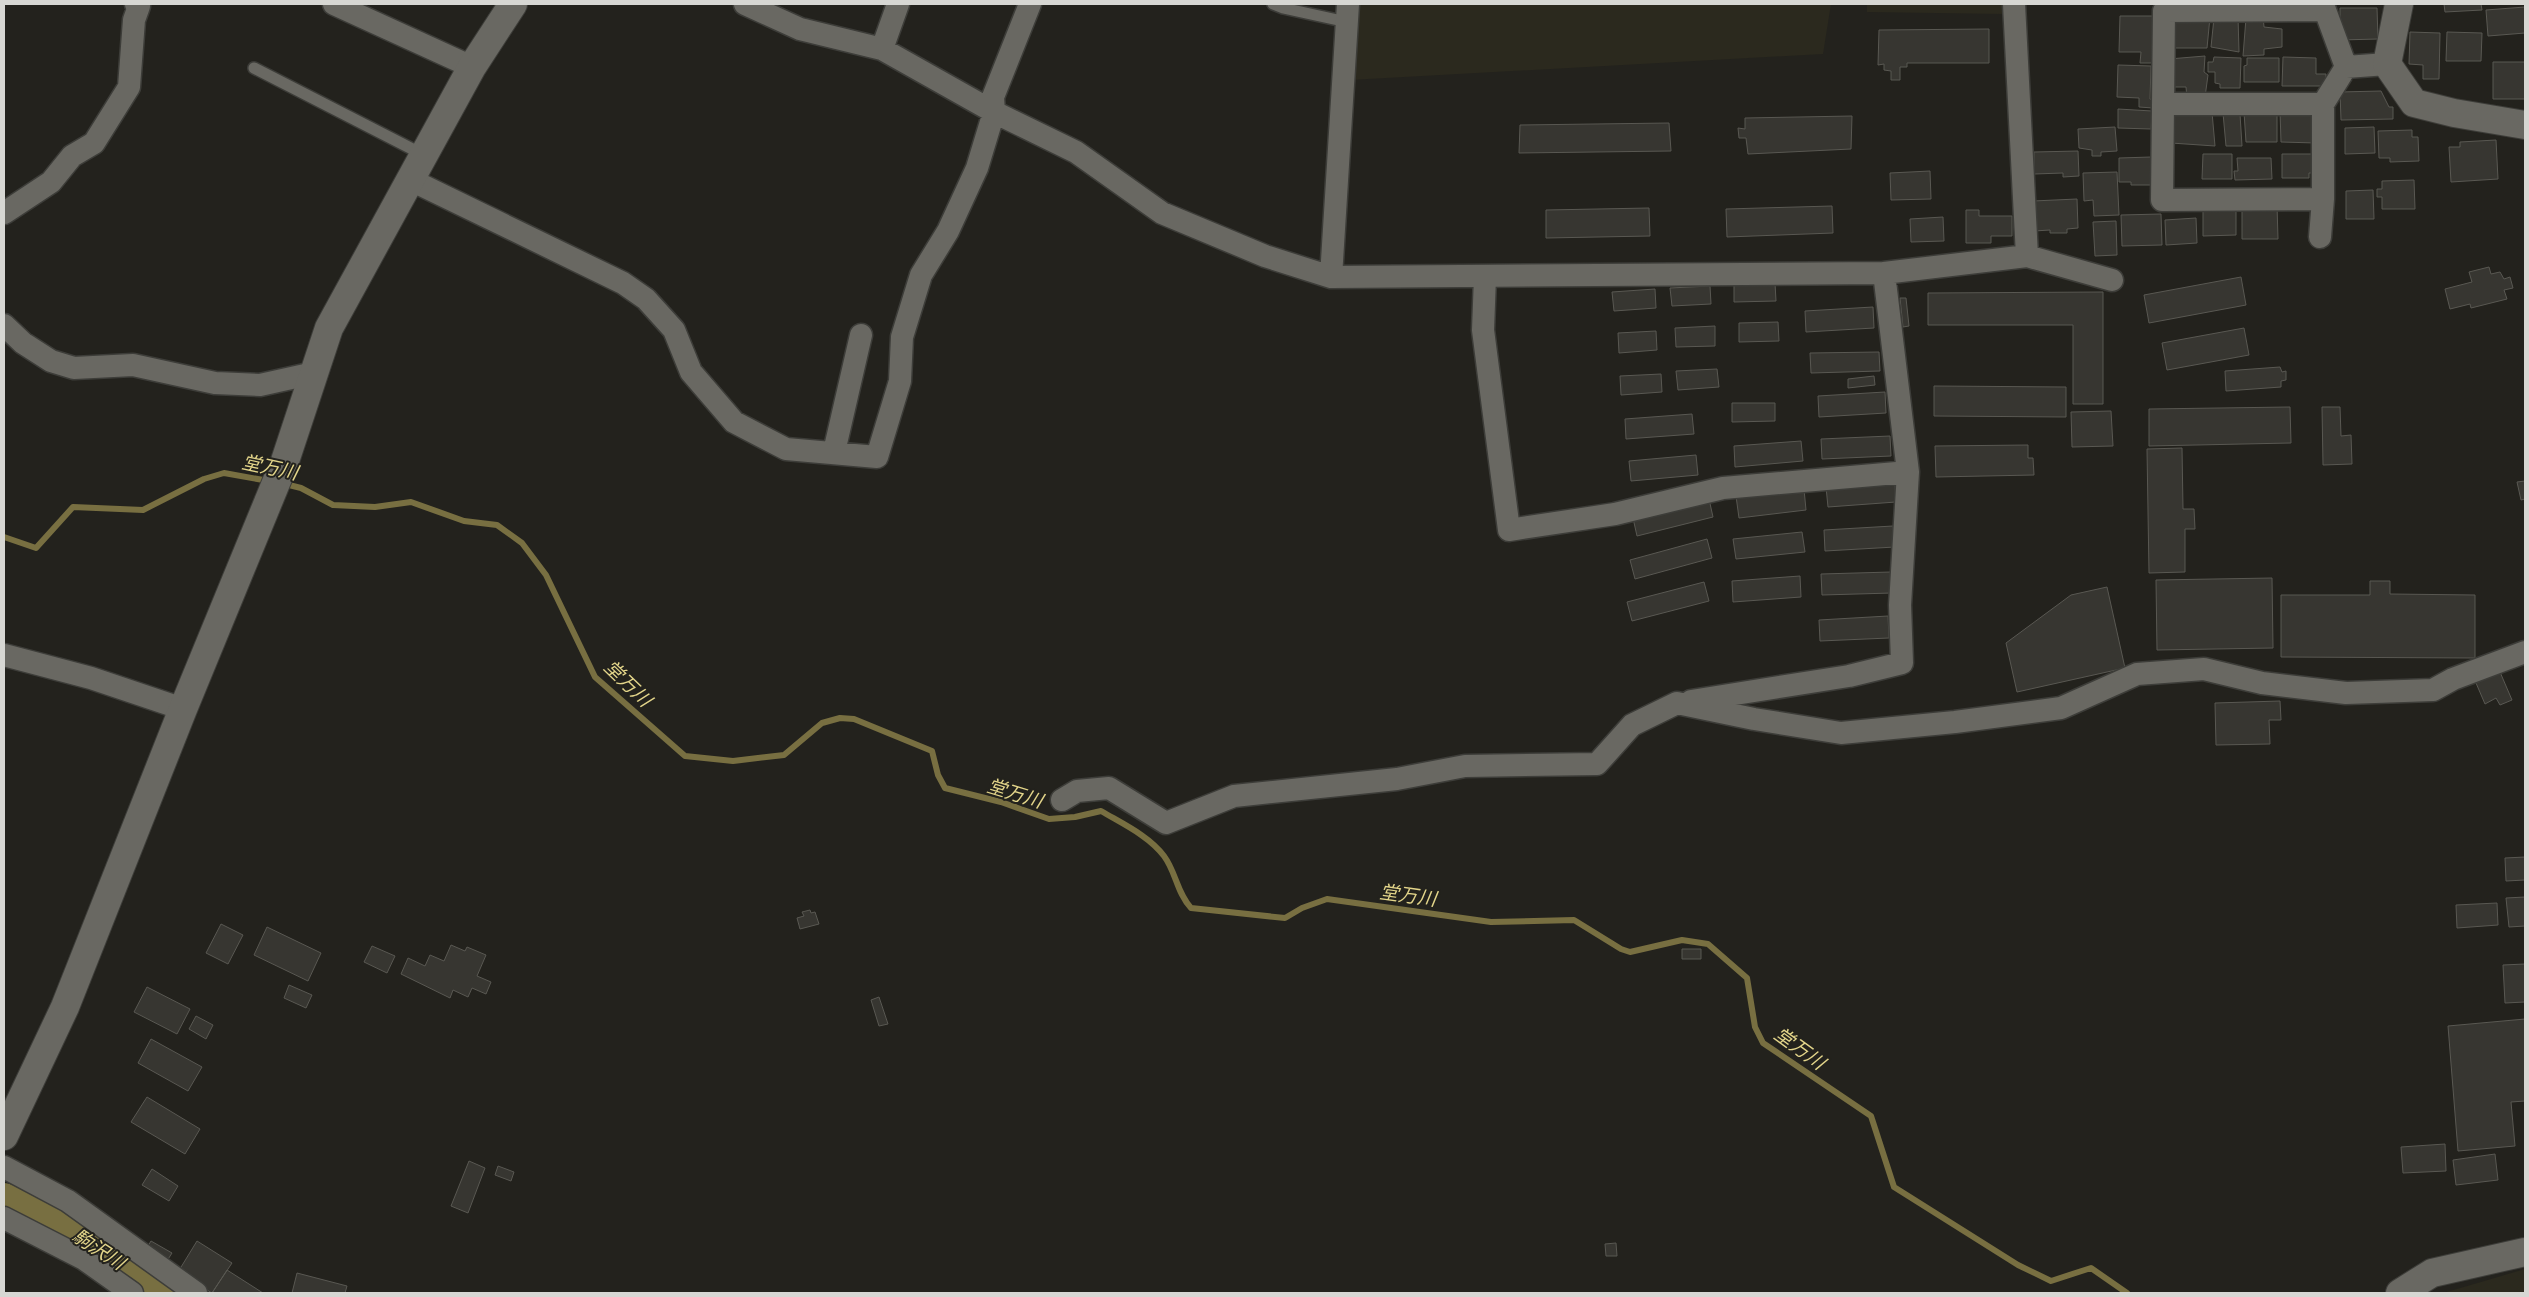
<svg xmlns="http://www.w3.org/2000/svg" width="2529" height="1297" font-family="Rubik,'Noto Sans JP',sans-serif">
	<rect width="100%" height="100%" fill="#23221d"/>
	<!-- built -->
	<path fill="#2b291e" d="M1353,4H1831L1823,54L1350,80Z
		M1867,4H2002V14L1867,12Z
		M2525,1269V1293H2443L2481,1282Z"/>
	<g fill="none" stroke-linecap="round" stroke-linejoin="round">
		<!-- stream -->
		<path stroke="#786f41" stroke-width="6" d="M281,483L301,488L333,505L375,507L411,502L464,521L497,525L522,543L546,575L595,677L685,756L733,761L784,755L822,723L840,718L854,719L932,751L938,775L945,788L1001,802L1049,819L1075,817L1101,811C1123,824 1149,836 1164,856C1176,872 1177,893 1191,908L1285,918L1302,908L1327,899L1491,922L1574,920L1621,949L1630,952L1682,940L1708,944L1747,978L1755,1027L1763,1043L1871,1116L1894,1187L2018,1265L2051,1281L2091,1268L2127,1293
			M4,537L36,548L73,507L143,510L204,479L224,473L269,481"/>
		<!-- river -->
		<path stroke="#786f41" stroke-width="36" d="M4,1201L91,1239L162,1293"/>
	</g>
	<!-- building -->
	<path fill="#373631" stroke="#595852" d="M2444,4H2481L2482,10L2445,12Z
		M2525,7V33L2488,36L2486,10Z
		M2340,8H2377L2378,39L2340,40Z
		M2120,16H2153L2152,63H2140L2141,52H2119Z
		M2263,16L2264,27L2282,29V47L2264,49V55L2243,56L2246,18Z
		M2210,17L2207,48H2169V19Z
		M2238,17L2239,52L2211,47L2214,18Z
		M1989,29V63H1907V67H1900V80H1891V71L1884,70V64L1878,65L1879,30Z
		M2410,32L2440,33L2439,79H2423V65L2409,64Z
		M2447,32L2482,33L2481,61H2446Z
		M2205,56L2204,72L2208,75L2205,97L2187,98L2186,87H2170L2169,59Z
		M2214,57L2241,58L2240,88H2220V84L2215,83V72H2208V62H2213Z
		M2283,57L2316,58V74H2326L2325,86H2282Z
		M2247,58H2279V82H2244V66L2247,65Z
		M2493,62H2525V99H2493Z
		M2118,65L2151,66L2150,99L2153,100V108L2139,107V98L2117,97Z
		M2381,91L2389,107H2393V119L2341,120L2340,92Z
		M2118,109L2152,111L2151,129L2118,128Z
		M2277,110V142H2246L2244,112Z
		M2168,111L2212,112L2215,146L2171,143Z
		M2280,111H2319L2316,143L2281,142Z
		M2223,113L2240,114L2242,146H2226Z
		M1852,116L1851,149L1748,154L1746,138H1739L1738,128L1745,129V118Z
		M1669,123L1671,151L1519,153L1520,125Z
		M2115,127L2117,151L2101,152V156H2092V150L2079,148L2078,129Z
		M2374,127L2375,153L2345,154V128Z
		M2412,130V137H2418L2419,161L2390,162V158H2379L2378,131Z
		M2496,140L2498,179L2451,182L2449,147H2460V142Z
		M2078,151L2079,176L2063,177V173L2034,174V152Z
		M2203,154H2232V179H2202Z
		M2282,154H2318V173H2309V178H2282Z
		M2151,157L2152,185H2131V182H2119V158Z
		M2237,158H2271L2272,179L2235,180L2234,171H2238Z
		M1930,171L1931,199L1891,200L1890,173Z
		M2117,172L2119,215L2094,216L2093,200L2084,201L2083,173Z
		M2414,180L2415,209H2382V197H2377V189H2382V181Z
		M2373,190L2374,219H2346V191Z
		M2077,199L2078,228L2067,229V233H2050V230L2034,231L2033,201Z
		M2203,204H2236V235L2203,236Z
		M2277,205L2278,239H2242V206Z
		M1832,206L1833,233L1727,237L1726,209Z
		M1649,208L1650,236L1546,238V210Z
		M1966,210H1979V216H2012V236H1991V243H1966Z
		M2161,214L2162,245L2122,246L2121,215Z
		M1943,217L1944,241L1911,242L1910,219Z
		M2196,218L2197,243L2166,245L2165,220Z
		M2116,221L2117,255L2095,256L2093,222Z
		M2489,267L2491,274L2500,272L2504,279L2510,277L2513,288L2504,290L2507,299L2471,308L2470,304L2450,309L2445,289L2472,282L2469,272Z
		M2241,277L2246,305L2149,323L2144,295Z
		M1775,283L1776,301L1734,302V284Z
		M1710,286L1711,304L1672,306L1670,288Z
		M1655,289L1656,308L1614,311L1612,292Z
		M2103,292V404H2073V325H1928V293Z
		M1900,298H1906L1909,326L1903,327Z
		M1873,307L1874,328L1806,332L1805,311Z
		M1778,322L1779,341L1739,342V323Z
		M1715,326V346L1676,347L1675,328Z
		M2244,328L2249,355L2167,370L2162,343Z
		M1656,331L1657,350L1619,353L1618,333Z
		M1879,352L1880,371L1811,373L1810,353Z
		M2280,367L2282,372L2286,371V380L2281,381V387L2226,391L2225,371Z
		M1717,369L1719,387L1678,390L1676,371Z
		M1661,374L1662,392L1621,395L1620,376Z
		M1874,376L1875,385L1848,388V379Z
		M1934,386L2066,387V417L1934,416Z
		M1885,392L1886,413L1819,417L1818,396Z
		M1732,403H1775V421L1732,422Z
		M2290,407L2291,443L2149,446V409Z
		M2322,407H2340L2341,436L2351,435L2352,464L2323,465Z
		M2111,411L2113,446L2072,447L2071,412Z
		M1692,414L1694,434L1626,439L1625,419Z
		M1890,436L1891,456L1822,459L1821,439Z
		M1801,441L1803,461L1735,467L1734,446Z
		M2028,445V458H2033L2034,475L1936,477L1935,446Z
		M2182,448L2183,509H2194L2195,529H2185V572L2149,573L2147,449Z
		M1696,455L1698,475L1631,481L1629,461Z
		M2525,481V499L2521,500L2517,482Z
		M1895,483L1896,502L1828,507L1826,487Z
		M1804,489L1806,510L1739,518L1736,496Z
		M1709,499L1713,517L1637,536L1633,518Z
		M1893,526L1895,547L1825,551L1824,530Z
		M1802,532L1805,552L1736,559L1733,539Z
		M1707,539L1712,558L1635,579L1630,560Z
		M1891,572L1892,593L1822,595L1821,574Z
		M1800,576L1801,597L1733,602L1732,581Z
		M2272,578L2273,648L2157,650L2156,580Z
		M2370,581H2390V594L2475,595V658L2281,657V595H2370Z
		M1704,582L1709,601L1632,621L1627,602Z
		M2107,587L2125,668L2017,692L2006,643L2071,595Z
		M1888,616L1889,638L1820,641L1819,620Z
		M2500,672L2512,700L2500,705L2496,698L2485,704L2476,683Z
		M2280,701L2281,720H2269L2270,744L2216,745L2215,703Z
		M2525,857V880L2506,881L2505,858Z
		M2525,897V926L2509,927L2506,898Z
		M2497,903L2498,925L2457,928L2456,905Z
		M810,910L811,913L815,912L819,924L800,929L797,918L804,916L802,912Z
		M221,924L243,935L228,964L206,953Z
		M267,927L321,953L308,981L254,955Z
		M451,945L465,951L467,947L486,955L477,976L491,982L486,994L472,988L468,997L453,990L450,998L401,974L408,958L425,966L430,955L444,961Z
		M372,946L395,956L387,973L364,962Z
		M1682,949H1701V959H1682Z
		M2525,964V1002L2505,1003L2503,965Z
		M289,985L312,995L306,1008L284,998Z
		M147,987L190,1009L177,1034L134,1012Z
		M879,997L888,1024L879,1026L871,1000Z
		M196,1016L213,1025L206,1039L189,1029Z
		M2525,1019V1101L2511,1102L2515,1146L2458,1151L2448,1026Z
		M151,1039L202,1067L188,1091L138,1063Z
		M147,1097L200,1129L185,1154L131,1122Z
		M2445,1144L2446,1171L2403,1173L2401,1147Z
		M2495,1154L2498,1180L2456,1185L2453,1160Z
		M469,1161L485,1168L468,1213L451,1206Z
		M498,1166L514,1172L511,1181L495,1175Z
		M152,1169L178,1186L169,1201L142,1185Z
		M151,1241L172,1253L165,1264L145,1251Z
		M197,1241L232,1263L212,1293L178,1272Z
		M1616,1243L1617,1256H1606L1605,1244Z
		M227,1270L263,1293H212Z
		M297,1273L347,1286L345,1293H292Z"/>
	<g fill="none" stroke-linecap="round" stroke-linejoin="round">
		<defs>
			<path id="service" d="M1273,4L1283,8L1347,22
				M254,68L424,155"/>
			<path id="minor" d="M334,4L472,67
				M745,4L800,29L882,49L994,112L1076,152L1162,213L1265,256L1331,277L1884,273L2027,256L2112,280
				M2014,4L2027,256
				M882,49L898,4
				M2346,67L2323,104V199L2162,200L2164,11L2325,10L2346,67L2387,64
				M2163,104H2323
				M411,180L623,283L646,299L674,330L691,372L734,422L786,449L877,457L900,381L902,337L921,275L948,231L977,168L994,112L993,97L1030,4
				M4,213L51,182L72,156L94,143L129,87L134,20L139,6L136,4
				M2320,237L2323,199
				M1331,277L1348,4
				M1485,277L1483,330L1509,530L1615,514L1723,488L1908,472
				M4,325L23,343L51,361L74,368L133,365L215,383L260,385L314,373
				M834,452L861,335
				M4,655L91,678L183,709
				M1691,701L1849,676L1902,663L1900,605L1908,472L1884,273
				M1062,800L1077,791L1109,788L1166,823L1234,796L1397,779L1465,766L1597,764L1632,725L1677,703L1754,719L1841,733L1955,722L2061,708L2137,674L2204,669L2262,683L2346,693L2433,690L2453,679L2525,652
				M4,1167L68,1201L196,1293
				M4,1218L84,1259L132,1293"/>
			<path id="tertiary" d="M2399,4L2387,64L2414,103L2454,113L2525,125
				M4,1136L65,1007L183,709L285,461L329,328L472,67L513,4"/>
			<path id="secondary" d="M2400,1293L2432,1273L2525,1252"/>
		</defs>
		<!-- service casing -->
		<use href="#service" stroke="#3d3d39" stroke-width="14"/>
		<!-- minor casing -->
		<use href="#minor" stroke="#3d3d39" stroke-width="25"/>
		<!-- tertiary casing -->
		<use href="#tertiary" stroke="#3d3d39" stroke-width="30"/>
		<!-- secondary casing -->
		<use href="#secondary" stroke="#3d3d39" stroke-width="30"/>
		<!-- service -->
		<use href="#service" stroke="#696862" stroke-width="11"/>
		<!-- minor -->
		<use href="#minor" stroke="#696862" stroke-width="22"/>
		<!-- tertiary -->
		<use href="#tertiary" stroke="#696862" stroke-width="28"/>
		<!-- secondary -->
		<use href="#secondary" stroke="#696862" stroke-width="28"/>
	</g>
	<g text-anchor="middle" stroke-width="4" stroke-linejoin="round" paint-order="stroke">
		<!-- water labels -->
		<g font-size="19" font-style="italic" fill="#e3d58a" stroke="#23221d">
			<text transform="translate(270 467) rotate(12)" y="7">堂万川</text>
			<text transform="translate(628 683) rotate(44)" y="7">堂万川</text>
			<text transform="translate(1015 793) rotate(17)" y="7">堂万川</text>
			<text transform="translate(1408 895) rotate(8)" y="7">堂万川</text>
			<text transform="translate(1800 1048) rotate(36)" y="7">堂万川</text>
			<text transform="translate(99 1249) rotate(33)" y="7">駒沢川</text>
		</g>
	</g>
	<!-- border -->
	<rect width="2529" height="1297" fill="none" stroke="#d7d7d3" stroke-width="10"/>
</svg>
